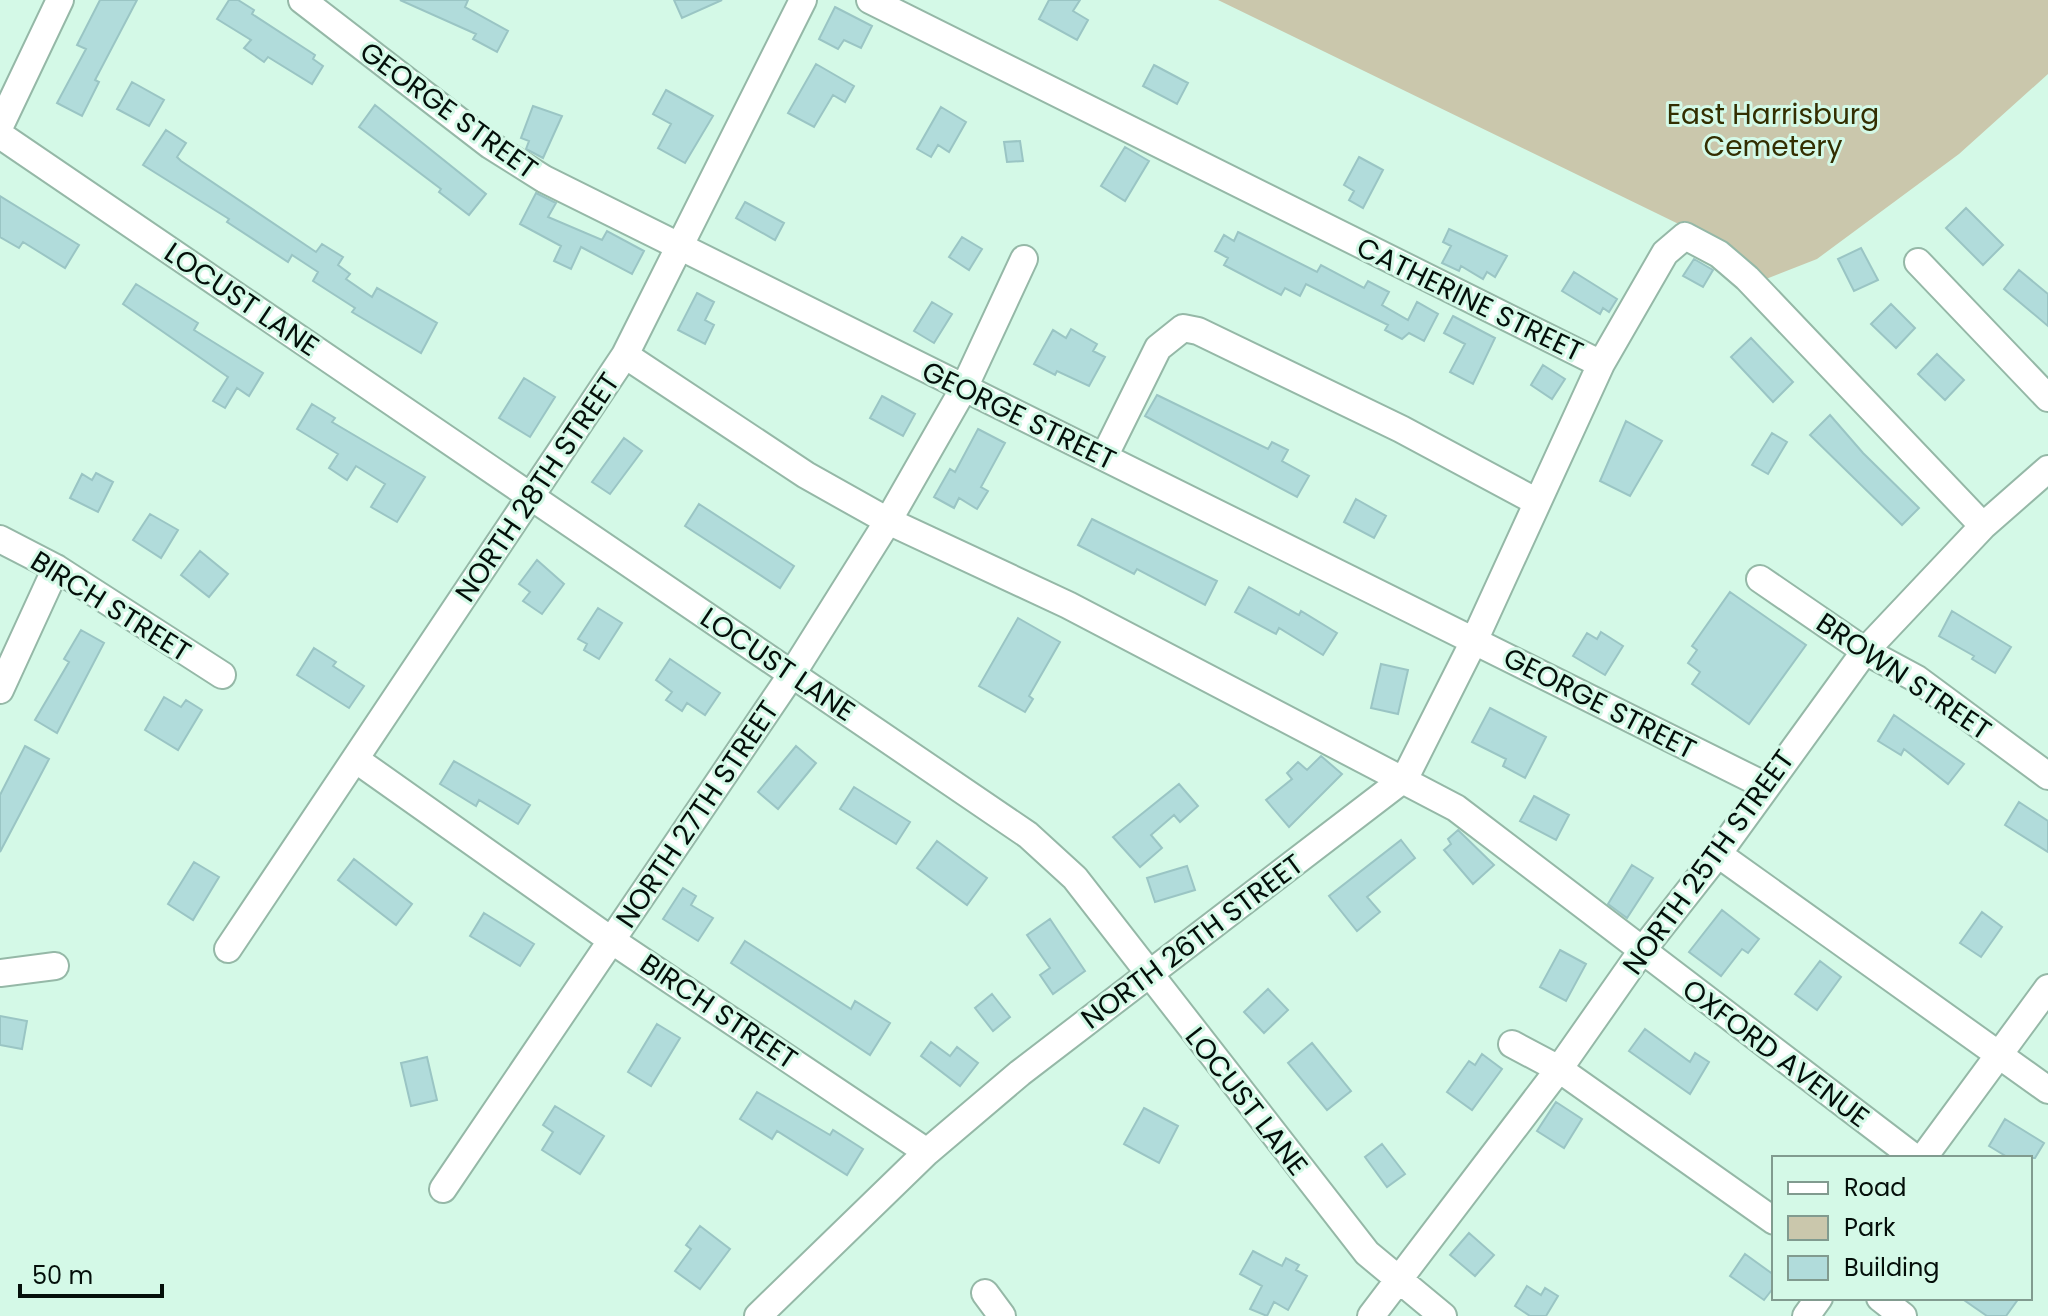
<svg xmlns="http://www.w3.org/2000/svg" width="2048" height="1316" font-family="Poppins,sans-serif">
	<rect width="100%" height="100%" fill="#d4f9e7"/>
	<!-- green -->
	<path fill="#cac7ac" d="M1218,0H2048V74L1959,154L1817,259L1761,281L1693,231Z"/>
	<!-- building -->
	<path fill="#b1dcdb" stroke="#9ac5c4" stroke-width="2" d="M100,0H137L95,80L99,82L82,116L57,103L86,49L77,45Z
		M229,0H238L254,10L252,14L315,55L313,59L323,66L312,84L268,57L264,62L244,48L251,40L217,19Z
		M400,0H468L465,7L508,31L497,52L473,39L476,34Z
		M674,0H722L682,18Z
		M1049,0H1080L1073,11L1088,20L1077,40L1039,19Z
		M835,7L872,26L861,48L844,40L838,49L819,39Z
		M816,64L854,86L845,102L833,95L814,127L788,113Z
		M1154,65L1188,83L1177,104L1143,86Z
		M132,82L164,100L149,126L117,109Z
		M666,90L713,116L685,163L658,148L671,124L653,114Z
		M375,105L486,194L469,215L439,192L441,189L359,127Z
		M533,106L562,116L543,158L526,149L529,141L521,138Z
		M941,107L966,122L949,152L938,145L931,157L917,149Z
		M166,130L186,143L177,157L181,161L316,252L322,244L343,257L338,265L350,274L346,279L372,297L377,288L437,323L421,353L352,312L355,308L313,281L318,272L292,255L288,262L227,222L229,219L143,165Z
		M1020,141L1023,161L1007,162L1004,142Z
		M1125,147L1149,161L1125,201L1101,186Z
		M1359,157L1383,170L1363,208L1349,200L1354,191L1344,185Z
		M536,193L556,203L548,217L602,240L607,231L644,251L632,274L581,247L571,269L554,261L561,246L520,224Z
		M0,196L79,245L65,268L23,242L19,248L0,237Z
		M745,202L784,223L775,240L736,218Z
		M1966,208L2003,245L1983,265L1946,228Z
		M1449,229L1507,256L1495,277L1487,272L1483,279L1461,266L1459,271L1442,263L1451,246L1443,242Z
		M1238,232L1317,272L1321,265L1364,288L1368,281L1389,292L1382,305L1408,320L1417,302L1438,314L1424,341L1409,333L1402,339L1385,330L1388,325L1306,284L1300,296L1285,288L1281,295L1224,265L1228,258L1215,251L1224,235L1234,241Z
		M962,237L982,249L969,270L949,257Z
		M1861,248L1878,280L1854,291L1838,259Z
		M1694,259L1713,270L1703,287L1683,276Z
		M2019,270L2048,294V326L2004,289Z
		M1574,272L1617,299L1609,312L1603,308L1600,314L1562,291Z
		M136,284L198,323L194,330L263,373L249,396L237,388L225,408L213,401L228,377L123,304Z
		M697,293L714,302L705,320L714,325L705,344L678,330Z
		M932,302L952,314L934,343L914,331Z
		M1891,304L1915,328L1896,348L1871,324Z
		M1453,316L1495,338L1473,384L1450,372L1465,344L1444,333Z
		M1071,329L1097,344L1093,351L1105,357L1089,386L1057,371L1055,375L1034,364L1053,330L1066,338Z
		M1751,338L1793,382L1773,402L1731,357Z
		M1937,354L1964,380L1945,400L1918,374Z
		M1543,365L1565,379L1552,399L1531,385Z
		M524,378L555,397L530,437L499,418Z
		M1157,395L1268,449L1272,442L1288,450L1282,461L1309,476L1297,497L1145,416Z
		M882,396L915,414L903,436L870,418Z
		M312,404L335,418L332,422L425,477L397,522L371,507L385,484L356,466L347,480L329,468L338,454L297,429Z
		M1830,415L1863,453L1919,508L1902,525L1810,435Z
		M1626,421L1662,441L1630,496L1600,481Z
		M978,429L1005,443L981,487L988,491L977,509L959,498L954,508L934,497L950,469L955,472Z
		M1772,433L1787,442L1768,474L1752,465Z
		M624,438L642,451L610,494L592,482Z
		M96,473L113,482L98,512L70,498L82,474L92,480Z
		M1356,499L1386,516L1374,538L1344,522Z
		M699,504L794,566L780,588L685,526Z
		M150,514L178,530L161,558L133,540Z
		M1092,519L1217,581L1205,605L1137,569L1134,574L1078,545Z
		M200,551L228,574L209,597L181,575Z
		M537,560L564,584L542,614L523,601L530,592L519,584Z
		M1249,587L1299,615L1301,611L1337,633L1323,655L1279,628L1276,634L1235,612Z
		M1730,592L1806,645L1749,724L1692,684L1700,672L1688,663L1697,650L1692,646Z
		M598,608L622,623L599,659L584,650L587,644L578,639Z
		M1952,611L2011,647L1995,673L1972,659L1974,656L1939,636Z
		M1018,618L1060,642L1029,696L1033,699L1025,712L979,686Z
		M81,630L104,643L57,733L35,720L69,662L64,659Z
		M1601,632L1623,646L1605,675L1573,656L1587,633L1597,639Z
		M314,648L336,662L333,666L364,686L349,708L297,675Z
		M670,659L720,693L705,715L687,703L682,711L666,700L672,692L656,680Z
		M1381,664L1408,670L1398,714L1371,708Z
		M164,697L181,707L186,700L202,710L178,750L145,730Z
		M1490,708L1546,737L1525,778L1503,766L1506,759L1472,742Z
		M1894,715L1964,764L1948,784L1904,749L1901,755L1878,741Z
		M25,746L49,759L0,852V795Z
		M796,746L816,763L778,809L758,792Z
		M1321,756L1342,774L1289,827L1266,800L1292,779L1287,773L1298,762L1307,770Z
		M454,761L530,805L518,824L479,800L476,806L440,784Z
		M1179,784L1198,806L1180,822L1174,815L1151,835L1162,848L1140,867L1113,837Z
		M854,787L910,822L896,844L840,809Z
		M1534,796L1569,815L1556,840L1520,821Z
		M2019,802L2048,821V852L2005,825Z
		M1458,830L1494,865L1473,884L1444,850L1451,844L1448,839Z
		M1401,840L1415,858L1367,897L1380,912L1357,931L1329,896Z
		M937,841L987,878L967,905L917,868Z
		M354,859L412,904L396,925L338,880Z
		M194,862L219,877L193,920L168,904Z
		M1632,865L1653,878L1627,918L1608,904Z
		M1187,866L1195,890L1155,902L1147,878Z
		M683,888L696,896L691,905L713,918L698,941L663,919Z
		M1722,910L1759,939L1748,953L1742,949L1721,976L1689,952Z
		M1982,912L2002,927L1981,957L1960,943Z
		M484,913L534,944L520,966L470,936Z
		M1050,919L1085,971L1053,994L1040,975L1050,968L1027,935Z
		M745,941L851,1009L855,1001L890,1023L870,1055L731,963Z
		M1560,950L1586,964L1566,1001L1540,987Z
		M1820,961L1841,977L1817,1010L1795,994Z
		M1268,989L1288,1010L1264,1033L1244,1012Z
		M992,994L1010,1017L993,1031L975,1008Z
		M0,1016L27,1021L22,1049L0,1045Z
		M657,1024L680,1038L651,1086L628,1072Z
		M1645,1029L1690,1062L1695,1053L1709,1062L1690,1094L1629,1051Z
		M931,1042L950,1056L957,1047L978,1063L960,1086L921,1056Z
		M1312,1043L1351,1091L1327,1110L1288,1063Z
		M1482,1054L1502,1069L1472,1110L1447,1092L1469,1061L1475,1065Z
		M427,1057L437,1100L411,1106L401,1063Z
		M757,1092L830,1135L833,1130L863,1149L847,1175L777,1131L772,1139L740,1119Z
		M1556,1102L1582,1119L1564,1148L1537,1131Z
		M555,1106L604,1136L580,1174L542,1150L553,1132L543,1125Z
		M1144,1108L1178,1126L1159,1163L1124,1144Z
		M2005,1119L2044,1143L2035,1158H2009L1989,1146Z
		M1382,1144L1405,1174L1387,1187L1365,1157Z
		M700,1226L730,1249L700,1289L675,1271L691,1249L686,1245Z
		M1469,1233L1494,1255L1475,1276L1450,1255Z
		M1253,1251L1282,1266L1286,1258L1299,1265L1296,1270L1307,1276L1288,1310L1274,1302L1267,1316L1250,1309L1262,1286L1240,1274Z
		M1745,1254L1774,1275V1287L1764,1300L1730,1276Z
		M1527,1286L1541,1295L1545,1288L1558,1296L1546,1316H1530L1515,1306Z
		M1961,1298H2019L2006,1316H1987Z"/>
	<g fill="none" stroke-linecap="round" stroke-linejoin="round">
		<defs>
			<path id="minor" d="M302,0L490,145L544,179L1764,785
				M870,0L1601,364
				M0,126L60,0
				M0,135L1028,835L1075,878L1367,1253L1443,1316
				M1918,262L2048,398
				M625,355L806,475L888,521L1068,605L1456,808L1915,1158
				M1104,457L1158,348L1183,328L1198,331L1401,429L1537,502
				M0,539L56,568L222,675
				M1760,579L1865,651L1917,679L2048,776
				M0,690L56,568
				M355,759L611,940L927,1152
				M1718,854L2048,1090
				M228,949L625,355L803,0
				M0,973L55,966
				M1512,1044L1559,1069L1774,1221
				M1923,1158L2048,988
				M443,1189L792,674L888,521L964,388L1024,259
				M985,1293L1002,1316
				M1880,1298L1903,1316
				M758,1316L927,1152L1020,1073L1405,778L1474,641L1601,364L1665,253L1685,236L1719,254L1747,278L1983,526
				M1371,1316L1559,1069L1641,952L1718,854L1865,651L1983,526L2048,469
				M1806,1316L1819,1298"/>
		</defs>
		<!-- minor casing -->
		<use href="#minor" stroke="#95b8a7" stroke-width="30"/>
		<!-- minor -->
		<use href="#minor" stroke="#fff" stroke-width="26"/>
	</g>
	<g text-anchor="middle" stroke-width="6" stroke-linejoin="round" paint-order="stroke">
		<!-- street labels -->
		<g font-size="28" fill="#040f0a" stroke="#d4f9e7">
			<text transform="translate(449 110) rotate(36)" y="10">GEORGE STREET</text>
			<text transform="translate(242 299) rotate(34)" y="10">LOCUST LANE</text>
			<text transform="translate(1470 299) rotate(26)" y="10">CATHERINE STREET</text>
			<text transform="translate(1019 415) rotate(26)" y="10">GEORGE STREET</text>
			<text transform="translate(537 487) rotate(-56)" y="10">NORTH 28TH STREET</text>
			<text transform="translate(111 606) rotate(32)" y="10">BIRCH STREET</text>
			<text transform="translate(778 664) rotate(34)" y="10">LOCUST LANE</text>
			<text transform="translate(1904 676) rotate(34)" y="10">BROWN STREET</text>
			<text transform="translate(1600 703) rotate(27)" y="10">GEORGE STREET</text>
			<text transform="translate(697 814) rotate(-56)" y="10">NORTH 27TH STREET</text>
			<text transform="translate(1708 862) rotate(-54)" y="10">NORTH 25TH STREET</text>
			<text transform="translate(1192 941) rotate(-37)" y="10">NORTH 26TH STREET</text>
			<text transform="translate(719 1011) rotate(34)" y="10">BIRCH STREET</text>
			<text transform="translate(1776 1053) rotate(37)" y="10">OXFORD AVENUE</text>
			<text transform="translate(1247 1101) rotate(52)" y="10">LOCUST LANE</text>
		</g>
		<!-- park labels -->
		<g font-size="28" fill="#332e01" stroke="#d4f9e7">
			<text x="1773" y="124">East Harrisburg<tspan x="1773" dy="32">Cemetery</tspan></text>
		</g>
	</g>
	<!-- legend -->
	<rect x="1772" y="1156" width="260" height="144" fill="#d4f9e7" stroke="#819b8f" stroke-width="2"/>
	<rect x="1788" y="1182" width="40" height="12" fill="#ffffff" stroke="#819b8f" stroke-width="2"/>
	<text x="1844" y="1196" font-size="24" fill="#040f0a">Road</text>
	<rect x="1788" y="1216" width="40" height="24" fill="#cac7ac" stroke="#819b8f" stroke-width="2"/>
	<text x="1844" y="1236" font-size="24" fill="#040f0a">Park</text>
	<rect x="1788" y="1256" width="40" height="24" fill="#b1dcdb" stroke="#819b8f" stroke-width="2"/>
	<text x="1844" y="1276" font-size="24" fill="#040f0a">Building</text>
	<!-- scale -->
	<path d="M20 1284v12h142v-12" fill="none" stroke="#040f0a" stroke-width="4"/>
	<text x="32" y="1284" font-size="24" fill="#040f0a" stroke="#d4f9e7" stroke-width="6" paint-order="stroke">50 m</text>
</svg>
